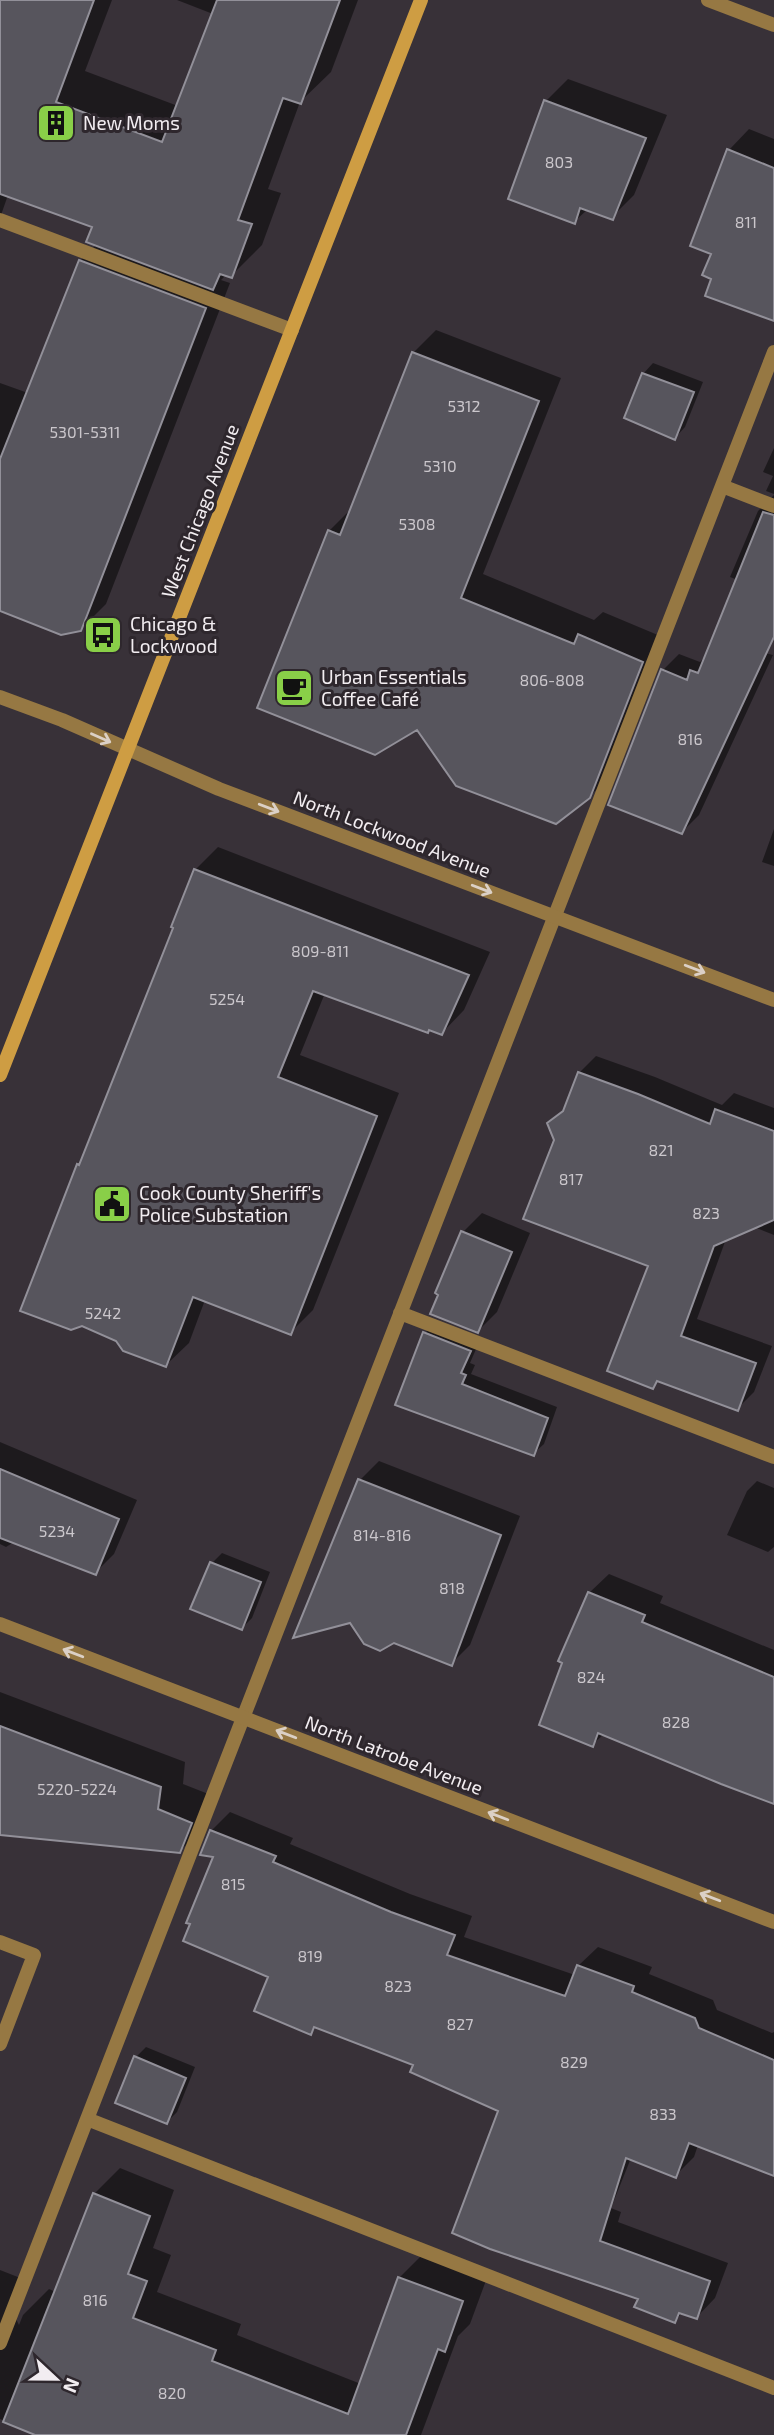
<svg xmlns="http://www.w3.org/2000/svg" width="774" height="2435" font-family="'Exo 2',sans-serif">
	<rect width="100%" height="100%" fill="#383138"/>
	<!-- shadow -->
	<path fill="#0007" d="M0,0H112L85,71L178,106L213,14L177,0H358L331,72L300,102L268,189L281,193L262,245L231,276L227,274L221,280L230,283L106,604L81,629L0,610V383L28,393L80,261L97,244L94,226L8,195L0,218Z
		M568,79L667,115L634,195L612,217L588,209L574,222L546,101Z
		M749,129L774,139V302L713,253L729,150Z
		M436,330L561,378L483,574L594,620L603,612L665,638L613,773L589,797L329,531L353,507L413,353Z
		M653,363L703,382L685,427L675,438L643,374Z
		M774,448V494L766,491L773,476L763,472Z
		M774,495V631L765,653L773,655L699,815L682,832L663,670L679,654L700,662L707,655L738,580L730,577L758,511Z
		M774,829V866L762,862Z
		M218,847L490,952L464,1010L442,1033L325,993L300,1055L399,1093L313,1310L290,1333L205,1300L189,1343L166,1365L78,1165L83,1160L175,927L195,870Z
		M596,1056L655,1077L722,1105L734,1093L774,1108V1235L754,1227L726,1239L697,1319L772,1346L754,1392L737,1409L660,1380L653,1387L650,1265L556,1140L549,1123L567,1106L579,1073Z
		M482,1213L530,1233L497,1312L478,1331L440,1294L463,1232Z
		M435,1323L480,1340L470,1363L475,1365L471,1374L557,1407L544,1444L533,1454L398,1404L425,1333Z
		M0,1442L137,1500L114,1554L95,1573L14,1542L6,1547L0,1544Z
		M379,1461L520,1516L470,1645L451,1664L360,1480Z
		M757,1481L774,1488V1547L768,1552L727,1535L747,1491Z
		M222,1553L270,1572L252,1618L242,1628L212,1563Z
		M609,1574L663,1596L660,1603L774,1650V1802L604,1734L592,1745L589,1593Z
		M0,1692L185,1762L183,1784L216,1797L205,1826L179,1852L0,1833Z
		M230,1812L293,1838L290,1844L410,1894L472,1916L464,1937L575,1975L579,1965L598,1947L652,1967L649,1974L713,2000L717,2010L772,2033L774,2032V2174L698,2145L694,2157L675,2176L631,2158L611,2208L621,2212L618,2222L728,2263L715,2298L697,2317L683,2312L675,2321L640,2298L500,2111L415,2064L317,2026L310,2033L270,1976L215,1855L211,1831Z
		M146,2047L195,2067L177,2112L167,2122L136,2057Z
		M120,2168L174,2190L153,2248L171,2255L157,2292L241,2324L237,2335L361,2384L399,2278L425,2252L488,2275L470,2324L458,2336L421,2435H40L0,2419V2270L28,2281L15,2317L19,2325L23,2315L49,2289L56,2292L94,2194Z"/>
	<!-- building -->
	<path fill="#57555d" stroke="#929099" stroke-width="2" d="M0,0H94L56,102L162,142L217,0H340L301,104L283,98L238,220L252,224L232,278L220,274L213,290L86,242L92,227L0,194Z
		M544,100L646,138L613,220L580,208L575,224L508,199Z
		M727,149L774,168V321L705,296L711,279L702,275L711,254L690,246Z
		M79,260L206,308L81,631L61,635L0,611V459Z
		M412,352L539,401L461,598L574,644L578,634L643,662L590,798L556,824L456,786L417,730L375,755L257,708L328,530L340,535Z
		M642,373L694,392L675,440L624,418Z
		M763,512L774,515V637L682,834L608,805L661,669L687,680L690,670L698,673Z
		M194,869L469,975L442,1035L429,1030L428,1033L313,991L278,1077L377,1116L291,1335L193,1297L166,1367L123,1351L116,1341L82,1326L71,1330L20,1311L77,1164L79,1165L173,928L171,927Z
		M578,1072L638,1094L710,1124L715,1109L774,1131V1220L714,1246L681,1336L756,1363L738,1411L657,1381L653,1389L607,1371L648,1266L523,1219L554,1140L547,1123L563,1111Z
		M461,1231L512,1252L478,1333L430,1314L438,1295L435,1293Z
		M423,1332L471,1351L461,1373L466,1375L462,1384L548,1418L534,1456L395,1405Z
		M0,1469L119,1519L96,1575L0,1538Z
		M358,1479L501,1535L452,1666L394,1643L380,1651L364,1644L350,1623L293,1638Z
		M210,1562L261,1582L242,1630L190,1609Z
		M588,1592L645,1615L642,1622L774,1677V1804L721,1784L598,1733L593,1747L539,1725L562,1663L558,1661Z
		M0,1726L161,1787L158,1809L192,1823L180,1853L0,1835Z
		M210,1830L276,1856L273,1862L391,1912L455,1935L447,1955L565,1996L577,1965L634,1986L632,1992L695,2018L699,2028L774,2060V2176L689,2143L676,2178L626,2158L600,2241L710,2281L697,2319L679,2313L675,2323L634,2307L638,2299L490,2249L452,2233L498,2111L410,2072L413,2065L314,2027L311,2035L254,2011L268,1977L183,1941L190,1924L186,1923L213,1857L200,1855Z
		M134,2056L186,2078L167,2124L115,2103Z
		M93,2193L150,2216L128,2274L147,2281L133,2318L216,2350L212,2361L348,2414L398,2277L463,2301L445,2352L438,2349L406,2435H35L3,2422Z"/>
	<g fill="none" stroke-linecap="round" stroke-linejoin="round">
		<!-- service -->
		<path stroke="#967843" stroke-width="14" d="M0,220L292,330
			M722,486L774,506
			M400,1313L774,1457
			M0,1942L34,1955L0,2044
			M87,2119L774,2388
			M0,2343L774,352"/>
		<!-- minor -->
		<path stroke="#967843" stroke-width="14" d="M708,0L774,25
			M0,697L62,720L219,789L774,1000
			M0,1624L774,1922"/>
		<!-- secondary -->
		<path stroke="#ce9d43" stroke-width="14" d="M0,1075L421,0"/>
	</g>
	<!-- one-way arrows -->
	<defs><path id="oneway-shaft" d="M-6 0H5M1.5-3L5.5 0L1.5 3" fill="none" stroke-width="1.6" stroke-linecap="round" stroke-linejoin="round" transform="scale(1.75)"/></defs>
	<g stroke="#dbd0c6">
		<use href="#oneway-shaft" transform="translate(101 738) rotate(24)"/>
		<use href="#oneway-shaft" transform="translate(269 808) rotate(21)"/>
		<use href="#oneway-shaft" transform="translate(482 889) rotate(21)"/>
		<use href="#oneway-shaft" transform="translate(695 969) rotate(21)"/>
		<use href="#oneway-shaft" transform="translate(73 1653) rotate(-159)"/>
		<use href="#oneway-shaft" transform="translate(286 1734) rotate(-159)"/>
		<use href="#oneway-shaft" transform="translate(498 1816) rotate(-159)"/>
		<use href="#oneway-shaft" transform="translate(710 1897) rotate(-159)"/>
	</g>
	<!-- icons -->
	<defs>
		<symbol id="building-square" viewBox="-11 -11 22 22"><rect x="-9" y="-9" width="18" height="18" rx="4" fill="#89cf48" stroke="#2e272d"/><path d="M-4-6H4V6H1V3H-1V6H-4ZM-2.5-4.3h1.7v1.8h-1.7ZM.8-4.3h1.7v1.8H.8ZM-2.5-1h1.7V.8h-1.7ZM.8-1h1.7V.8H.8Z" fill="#111"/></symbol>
		<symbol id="bus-square" viewBox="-11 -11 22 22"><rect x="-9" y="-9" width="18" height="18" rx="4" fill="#89cf48" stroke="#2e272d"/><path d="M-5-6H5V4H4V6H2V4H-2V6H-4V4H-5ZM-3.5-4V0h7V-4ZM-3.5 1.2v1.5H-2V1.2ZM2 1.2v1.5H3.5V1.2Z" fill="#111"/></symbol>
		<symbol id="cafe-square" viewBox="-11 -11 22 22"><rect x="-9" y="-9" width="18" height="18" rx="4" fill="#89cf48" stroke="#2e272d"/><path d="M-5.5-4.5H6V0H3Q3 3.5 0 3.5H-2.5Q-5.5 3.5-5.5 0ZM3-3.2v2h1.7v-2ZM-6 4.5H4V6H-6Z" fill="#111"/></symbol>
		<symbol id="civic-square" viewBox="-11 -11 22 22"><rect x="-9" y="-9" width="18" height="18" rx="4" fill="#89cf48" stroke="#2e272d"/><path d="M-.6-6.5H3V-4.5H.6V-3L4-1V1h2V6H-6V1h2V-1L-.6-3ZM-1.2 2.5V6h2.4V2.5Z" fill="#111"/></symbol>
	</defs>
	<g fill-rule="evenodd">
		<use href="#building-square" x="34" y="101" width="44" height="44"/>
		<use href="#bus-square" x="81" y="613" width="44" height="44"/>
		<use href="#cafe-square" x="272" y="666" width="44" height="44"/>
		<use href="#civic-square" x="90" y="1182" width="44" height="44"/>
	</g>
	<g text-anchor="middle" stroke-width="6" stroke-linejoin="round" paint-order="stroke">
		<!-- number labels -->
		<g font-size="16" fill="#cbc7cc">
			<text x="559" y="168">803</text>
			<text x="746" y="228">811</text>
			<text x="464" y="412">5312</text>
			<text x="85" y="438">5301-5311</text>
			<text x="440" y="472">5310</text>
			<text x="417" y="530">5308</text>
			<text x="552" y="686">806-808</text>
			<text x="690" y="745">816</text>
			<text x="320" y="957">809-811</text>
			<text x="227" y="1005">5254</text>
			<text x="661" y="1156">821</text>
			<text x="571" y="1185">817</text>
			<text x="706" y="1219">823</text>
			<text x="103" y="1319">5242</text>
			<text x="57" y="1537">5234</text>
			<text x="382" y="1541">814-816</text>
			<text x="452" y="1594">818</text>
			<text x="591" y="1683">824</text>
			<text x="676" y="1728">828</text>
			<text x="77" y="1795">5220-5224</text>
			<text x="233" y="1890">815</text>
			<text x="310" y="1962">819</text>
			<text x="398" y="1992">823</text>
			<text x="460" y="2030">827</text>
			<text x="574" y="2068">829</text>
			<text x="663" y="2120">833</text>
			<text x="95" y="2306">816</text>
			<text x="172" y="2399">820</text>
		</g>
		<!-- poi labels -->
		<g font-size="19" fill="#f2edf1" stroke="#2e272d" text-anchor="start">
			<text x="83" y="130">New Moms</text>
			<text x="130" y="631">Chicago &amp;<tspan x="130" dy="22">Lockwood</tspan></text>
			<text x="321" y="684">Urban Essentials<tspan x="321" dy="22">Coffee Café</tspan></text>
			<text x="139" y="1200">Cook County Sheriff's<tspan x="139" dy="22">Police Substation</tspan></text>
		</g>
		<!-- street labels -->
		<g font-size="19" fill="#f2edf1" stroke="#2e272d">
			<text transform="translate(200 511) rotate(-69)" y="7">West Chicago Avenue</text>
			<text transform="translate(392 834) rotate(21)" y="7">North Lockwood Avenue</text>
			<text transform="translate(394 1755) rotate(21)" y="7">North Latrobe Avenue</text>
		</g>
	</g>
	<!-- north arrow -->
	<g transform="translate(56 2379) rotate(112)" stroke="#2e272d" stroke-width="5" paint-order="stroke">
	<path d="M0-5L12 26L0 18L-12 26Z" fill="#f2edf1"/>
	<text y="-10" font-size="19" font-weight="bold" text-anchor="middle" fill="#f2edf1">N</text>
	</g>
</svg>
